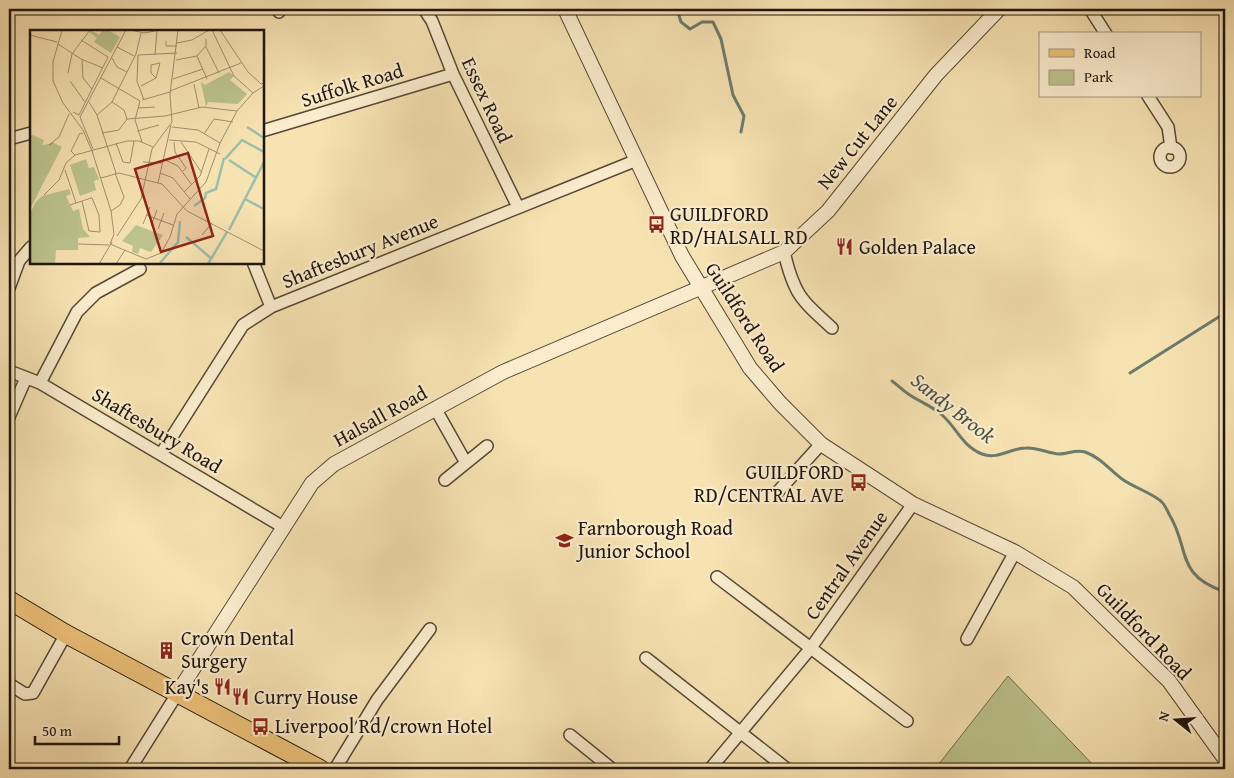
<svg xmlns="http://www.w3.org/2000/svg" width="1234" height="778" font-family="'Gentium Book Plus',serif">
	<rect width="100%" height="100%" fill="#f7e2b2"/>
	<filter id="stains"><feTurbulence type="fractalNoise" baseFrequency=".004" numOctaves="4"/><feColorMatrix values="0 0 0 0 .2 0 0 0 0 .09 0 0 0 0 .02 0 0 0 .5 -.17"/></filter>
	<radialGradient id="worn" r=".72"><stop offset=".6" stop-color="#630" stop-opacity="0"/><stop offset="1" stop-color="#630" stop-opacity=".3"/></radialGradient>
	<!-- green -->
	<path fill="#bcc38d" stroke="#6e6c4d" d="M1008,676L1097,769H935Z"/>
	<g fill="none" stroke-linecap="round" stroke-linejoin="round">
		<!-- stream -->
		<path stroke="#6b7b6c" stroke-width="3" d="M677,9L681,22L690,29L702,22H713L721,39L733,95L744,116L741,132
			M1130,373L1225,313
			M892,381C899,386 905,393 913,397C923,403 933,407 942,415C957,428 962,446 982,454C998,460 1010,448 1026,448C1036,447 1048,453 1059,454C1068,454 1076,449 1085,452C1100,457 1110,470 1122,479C1133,487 1147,491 1158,499C1164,502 1166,508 1169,514C1191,550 1174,574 1225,592"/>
		<defs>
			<path id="minor" d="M277,9L279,12
				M424,9L432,21L453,74L518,207
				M1090,9L1106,34
				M1148,96L1168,127L1171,148
				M262,131L453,74
				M9,139L31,133
				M1160 157a10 10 0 1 1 20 0a10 10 0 1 1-20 0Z
				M784,252C794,294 800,299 832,328
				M253,262L271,307
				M9,288L19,261L31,247
				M9,371L40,383L283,527
				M40,383L77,312L96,293L140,269
				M435,408L466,463
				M9,417L26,378
				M161,454L243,325L271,307L637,160
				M445,480L487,446
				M774,496L821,444
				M717,577L907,721
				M967,639L1015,552
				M646,658L787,769
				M9,684L25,694L33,693L66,634
				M570,735L612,769
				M130,769L177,694
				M335,769L377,700L430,629
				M710,769L810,649L913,504"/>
			<path id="tertiary" d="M565,9L682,256L750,368L780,403L821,444L913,504L1015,552L1073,587L1169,681L1225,759
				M177,694L312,483L334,464L503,372L784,252L828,211L936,75L999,9"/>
			<path id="primary" d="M9,600L66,634L320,769"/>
		</defs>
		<!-- minor casing -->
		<use href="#minor" stroke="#554936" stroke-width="14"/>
		<!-- tertiary casing -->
		<use href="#tertiary" stroke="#554936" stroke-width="16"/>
		<!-- primary casing -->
		<use href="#primary" stroke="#1f160d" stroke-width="20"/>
		<!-- minor -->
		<use href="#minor" stroke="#faeccd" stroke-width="11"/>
		<!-- tertiary -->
		<use href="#tertiary" stroke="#faeccd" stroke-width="14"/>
		<!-- primary -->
		<use href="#primary" stroke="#ecc179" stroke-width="18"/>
	</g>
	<!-- icons -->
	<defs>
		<symbol id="bus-bare" viewBox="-9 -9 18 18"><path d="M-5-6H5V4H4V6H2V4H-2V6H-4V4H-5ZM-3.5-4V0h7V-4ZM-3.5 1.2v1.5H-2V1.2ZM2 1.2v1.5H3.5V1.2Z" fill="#8f2418" stroke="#faeccd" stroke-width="2.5" paint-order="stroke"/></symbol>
		<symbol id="restaurant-bare" viewBox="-9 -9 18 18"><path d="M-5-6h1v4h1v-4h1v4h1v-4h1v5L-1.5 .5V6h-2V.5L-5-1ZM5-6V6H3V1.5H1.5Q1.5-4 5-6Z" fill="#8f2418" stroke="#faeccd" stroke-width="2.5" paint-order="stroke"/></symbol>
		<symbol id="school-bare" viewBox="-9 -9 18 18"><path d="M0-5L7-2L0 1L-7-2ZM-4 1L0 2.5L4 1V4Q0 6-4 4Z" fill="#8f2418" stroke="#faeccd" stroke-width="2.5" paint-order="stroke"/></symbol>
		<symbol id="building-bare" viewBox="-9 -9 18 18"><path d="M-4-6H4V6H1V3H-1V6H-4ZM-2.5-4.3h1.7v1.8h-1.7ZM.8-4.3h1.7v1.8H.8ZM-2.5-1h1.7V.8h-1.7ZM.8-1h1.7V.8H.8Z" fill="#8f2418" stroke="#faeccd" stroke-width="2.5" paint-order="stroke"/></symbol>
	</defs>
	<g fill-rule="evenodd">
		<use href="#bus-bare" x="644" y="212" width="25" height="25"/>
		<use href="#restaurant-bare" x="832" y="234" width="25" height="25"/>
		<use href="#bus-bare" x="846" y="470" width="25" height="25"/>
		<use href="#school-bare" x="552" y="528" width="25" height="25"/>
		<use href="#building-bare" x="154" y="638" width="25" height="25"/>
		<use href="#restaurant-bare" x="210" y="674" width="25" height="25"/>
		<use href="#restaurant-bare" x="228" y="684" width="25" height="25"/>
		<use href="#bus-bare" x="248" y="714" width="25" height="25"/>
	</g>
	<g text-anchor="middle" stroke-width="4.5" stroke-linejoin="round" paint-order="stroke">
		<!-- street labels -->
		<g font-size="20" fill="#1f160d" stroke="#faeccd">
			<text transform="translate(352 85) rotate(-17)" y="7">Suffolk Road</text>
			<text transform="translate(487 100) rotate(65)" y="7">Essex Road</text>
			<text transform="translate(857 142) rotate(-51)" y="7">New Cut Lane</text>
			<text transform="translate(360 251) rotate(-22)" y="7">Shaftesbury Avenue</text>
			<text transform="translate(745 317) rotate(57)" y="7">Guildford Road</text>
			<text transform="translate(380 416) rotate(-29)" y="7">Halsall Road</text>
			<text transform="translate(157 430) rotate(31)" y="7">Shaftesbury Road</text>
			<text transform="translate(846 565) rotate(-55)" y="7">Central Avenue</text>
			<text transform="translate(1144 631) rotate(46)" y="7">Guildford Road</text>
		</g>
		<!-- poi labels -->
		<g font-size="20" fill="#1f160d" stroke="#faeccd" text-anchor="start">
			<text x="670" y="221">GUILDFORD<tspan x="670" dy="23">RD/HALSALL RD</tspan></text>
			<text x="859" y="254">Golden Palace</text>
			<text x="844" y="479" text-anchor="end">GUILDFORD<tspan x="844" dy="23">RD/CENTRAL AVE</tspan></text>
			<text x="578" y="535">Farnborough Road<tspan x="578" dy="23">Junior School</tspan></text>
			<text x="181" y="645">Crown Dental<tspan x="181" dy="23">Surgery</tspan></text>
			<text x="209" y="694" text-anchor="end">Kay's</text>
			<text x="254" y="704">Curry House</text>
			<text x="275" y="733">Liverpool Rd/crown Hotel</text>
		</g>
		<!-- water labels -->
		<g font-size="21" font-style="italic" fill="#4b5144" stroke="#faeccd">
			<text transform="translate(953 408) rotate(38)" y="7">Sandy Brook</text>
		</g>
	</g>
	<!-- overview -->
	<g transform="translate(30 30)">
		<rect width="234" height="234" fill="#f7e2b2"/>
		<path d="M61,0L69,5L73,0H78L90,7L81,23L64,12L67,8L59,2ZM199,42L204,46L200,50L217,64L208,74L178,72L176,77L171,52L175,55ZM0,104L14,110L12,115L24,113L32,117L0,179ZM56,129L59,138L64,137L69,149L64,151L66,160L50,166L40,135ZM39,159L41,164L36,166L43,181L49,179L53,199L60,207L48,208V220H26L25,234H0V184L5,173L12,166ZM106,195L133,205L121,222L110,218L108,224L102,222L103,216L92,211Z" fill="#bcc38d"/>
		<path fill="none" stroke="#9dbeab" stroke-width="2.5" d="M217,97L234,108M195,129L212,110L234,122M199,130L225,147M215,169L234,179M164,176L175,168L176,163L186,159L194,128M199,200L234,132M156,207L182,229M130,233L148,212L150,191M178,234L197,202"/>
		<path fill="none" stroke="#a19070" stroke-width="1" d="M32,0L23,32V51L33,73L53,100L62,121L81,181L84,204L80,214M101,0L114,3L130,0M182,0L204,46L223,63L234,56M190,0L218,42L231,54L234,53M0,5L27,12M136,11V16H147M147,13L162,10L179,0M28,14L51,29L73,38M87,17L104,26M176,17L189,43M108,25L107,51L114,70M108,25L147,23M125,25L127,0M167,26L177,49M82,28L87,37L97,42M52,29L53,48L62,59M146,30L167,26L176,16V9M38,43L42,24L60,0M71,48L110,71M143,49L173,39M40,51L55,72M164,54L169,78M111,56L126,48L130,33L121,35V43L126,48M140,61L211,33M112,70L140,62M110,71L105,90L112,112M59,72L67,85L86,143M82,72L94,80L97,89M108,78L125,77M43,82L49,85L78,27L51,10M67,85L82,72L106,24L111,3M97,89L135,86L172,77L207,81M142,97L168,100L190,113M107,101L129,95M72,103L89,100L97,89M174,104L184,89L203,92M139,110L166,112L190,124M144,112L145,122L156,138L153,141M151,112L172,143M23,113L19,115L29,107L39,84M86,113L93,132L100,133L104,111M63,119L50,87L96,0M45,125L41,121L50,103L53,104M133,129L148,136L162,155M113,132L133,133M35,140L46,173M130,143L143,148L160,169M71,148L89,143L132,154L157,181L234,221M128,153L141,95M154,162L170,146L179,119M14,165L29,150L36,133L45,125L97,111H109L123,117M40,175L61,168H62L69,185L70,202L59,201L52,171M81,181L90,175L94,167L85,143M116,185L143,195M113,194L120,177M121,196L127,180M128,199L134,183M172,205L182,193M87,206L111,169L122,119L142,92L140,64L148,0M48,214L79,215M80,214L116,229L131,223L140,207L147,184L176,152L190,113L207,81L223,63M69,234L82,212M86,234L95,220"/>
		<path fill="#8f2418" fill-opacity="0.15" stroke="#8f2418" stroke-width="2.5" d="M158,123L183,206L131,222L105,139Z"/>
		<rect width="234" height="234" fill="none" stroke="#1f160d" stroke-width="2.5"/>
	</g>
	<!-- margin -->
	<rect width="1234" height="778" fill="none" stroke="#f7e2b2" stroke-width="30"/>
	<rect x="10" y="10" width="1214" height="758" fill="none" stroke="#1f160d" stroke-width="2.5"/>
	<rect x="15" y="15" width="1204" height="748" fill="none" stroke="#1f160d"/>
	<!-- legend -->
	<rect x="1039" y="32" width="162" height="65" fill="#faeccd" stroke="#a29680"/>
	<rect x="1049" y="49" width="25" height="8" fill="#ecc179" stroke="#a29680"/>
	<text x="1084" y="58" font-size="15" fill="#1f160d">Road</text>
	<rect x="1049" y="70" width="25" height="15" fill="#bcc38d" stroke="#a29680"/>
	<text x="1084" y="82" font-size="15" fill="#1f160d">Park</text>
	<!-- north arrow -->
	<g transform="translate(1176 720) rotate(287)" stroke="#faeccd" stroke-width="4" paint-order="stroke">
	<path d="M0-4L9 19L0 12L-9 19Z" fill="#1f160d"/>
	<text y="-8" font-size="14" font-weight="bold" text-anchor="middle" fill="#1f160d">N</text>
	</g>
	<!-- scale -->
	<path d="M35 736v8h84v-8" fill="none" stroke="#1f160d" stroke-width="2.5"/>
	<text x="42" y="736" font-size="15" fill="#1f160d" stroke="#faeccd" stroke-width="4" paint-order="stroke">50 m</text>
	<rect width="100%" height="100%" filter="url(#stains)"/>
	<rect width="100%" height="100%" fill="url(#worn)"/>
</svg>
